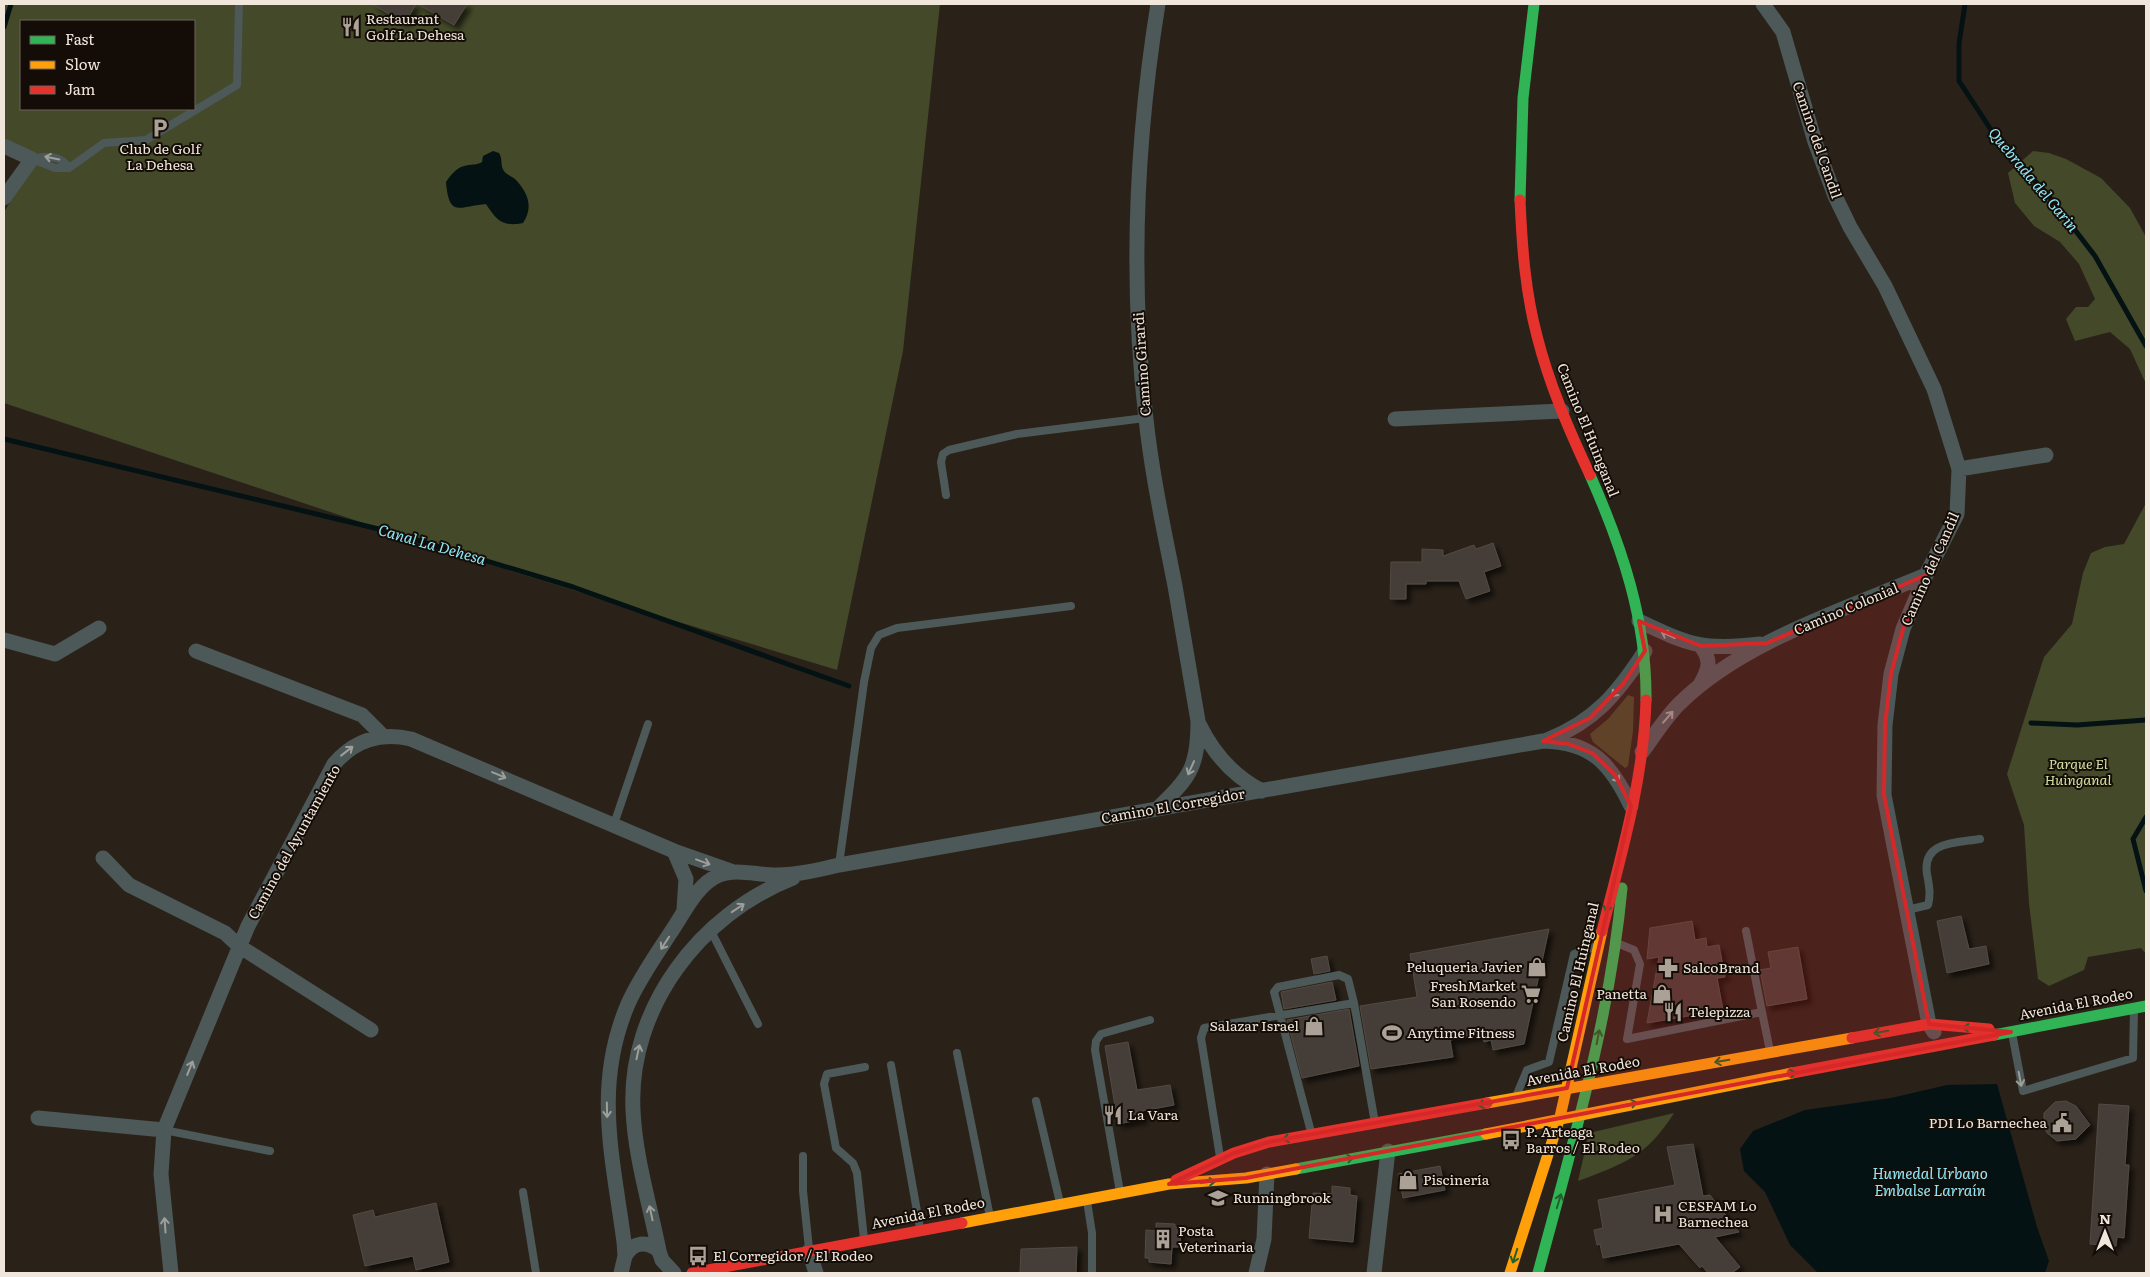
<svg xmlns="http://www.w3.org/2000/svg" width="2150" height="1277" font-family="Literata,serif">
	<defs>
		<filter id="shadow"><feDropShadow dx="4.5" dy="4.5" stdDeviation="2.5" flood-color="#0009"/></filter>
	</defs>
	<rect width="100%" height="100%" fill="#2a2219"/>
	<!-- green -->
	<path fill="#434929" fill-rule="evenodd" d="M4,4H940L903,351L837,670L471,559L4,403V212L36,159L4,143ZM21,21H194V109H21Z
		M2033,151L2049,153L2066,159L2101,178L2130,208L2146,237V384L2130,349L2110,332L2075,341L2066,319L2076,307H2088L2095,299L2079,264L2060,242L2034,226L2015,203L2008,173Z
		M2146,503V954L2141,948L2088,957L2084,970L2049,986L2038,979L2029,903L2024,825L2007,774L2044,657L2072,624L2083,573L2091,553L2105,547L2124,544Z
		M1628,695L1634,697L1633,731L1628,766L1625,768L1593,742L1590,734L1608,719Z
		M1674,1113C1647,1156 1624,1164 1578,1181L1589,1133Z"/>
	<!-- water -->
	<path fill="#041214" d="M493,151L499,153C503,159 500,166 504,171C507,175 513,177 516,180C529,194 533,208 523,223C503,227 497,221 486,204C460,206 449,219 446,182C452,173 458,166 469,165C475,164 477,165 482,162L483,156Z
		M1997,1084L2037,1227L2049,1261L2045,1273H1818L1790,1245L1765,1192L1744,1171L1740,1149L1753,1131L1805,1110L1891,1098L1947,1085Z"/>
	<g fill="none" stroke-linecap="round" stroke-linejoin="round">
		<!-- stream -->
		<path stroke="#041214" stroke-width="5" d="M1965,4L1959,44V81L1999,142L2048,195L2095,256L2146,346
			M4,27L11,4
			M4,439L387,531L573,587L849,686
			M2031,723L2077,725L2146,720
			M2146,817L2133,839L2146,891"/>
	</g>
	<!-- building -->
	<path fill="#453e37" stroke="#524a43" filter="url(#shadow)" d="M372,4H416L405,23Z
		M418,4H467L454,25Z
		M1493,543L1501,566L1484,572L1490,591L1466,599L1459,581H1426V584H1406V599H1390L1391,562H1422V549L1443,550V556L1474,545L1476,549Z
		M1961,916L1969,949L1986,946L1989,964L1947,973L1937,921Z
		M1692,921L1695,940L1706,938L1707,947L1719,945L1725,977L1717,978L1723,1010L1647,1023L1659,957L1647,959L1650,928Z
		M1549,929L1524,1044L1493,1050L1491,1040L1484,1042L1482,1035L1450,1040L1453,1057L1371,1069L1360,1006L1417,997L1410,954Z
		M1798,947L1807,999L1767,1006L1760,970L1771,968L1768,952Z
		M1327,956L1330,971L1314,974L1311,959Z
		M1332,982L1336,1000L1284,1009L1281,992Z
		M1349,1009L1359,1066L1302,1078L1287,1020Z
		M1128,1042L1137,1090L1170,1085L1174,1105L1142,1111L1143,1119L1118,1124L1105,1046Z
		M2066,1101L2076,1106L2090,1125L2076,1139L2057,1141L2047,1133L2044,1126V1113L2055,1102Z
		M2099,1104L2129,1106L2125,1165H2129L2124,1238L2117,1237L2116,1246L2090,1244Z
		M1693,1144L1703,1196L1710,1195L1739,1232L1715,1237L1740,1267L1732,1273H1708L1702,1266L1700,1268L1679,1244L1603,1258L1600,1244L1597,1245L1594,1230L1603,1228L1598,1200L1675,1185L1667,1147Z
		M1440,1166L1445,1190L1403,1198L1398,1174Z
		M1332,1186L1350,1188V1195L1357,1196L1353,1242L1309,1238L1313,1193L1332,1194Z
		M436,1203L449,1262L416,1270L413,1256L365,1266L353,1215L373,1210L375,1217Z
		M1156,1223L1175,1224V1227L1181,1228L1180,1247H1172L1171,1264L1149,1262V1258H1145L1146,1230L1156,1231Z
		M1077,1247L1076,1273H1020L1021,1249Z"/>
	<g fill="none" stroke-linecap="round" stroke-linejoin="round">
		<!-- lane -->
		<path stroke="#4d5859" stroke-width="8" d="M32,159L55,168H69L104,143L146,140L237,85L239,4
			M32,159C45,155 61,155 69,168
			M946,495L941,462L943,454L949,450L1017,434L1145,418
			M614,824L648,724
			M839,865L864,682L871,648L879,635L897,628L1071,606
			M1907,910L1928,905C1931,894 1929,885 1927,874C1922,841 1956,843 1980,839
			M710,929L758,1024
			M1746,931L1762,1012
			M1619,944L1634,950L1640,964L1627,1039L1762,1012L1770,1051
			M2012,1033L2023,1091L2133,1058L2134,1010
			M957,1053L990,1217
			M891,1065L920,1228
			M1517,1094L1527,1070L1549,1062L1574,954L1594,947
			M1036,1101L1060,1203
			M164,1130L270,1151
			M1311,1132L1274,992L1278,987L1339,975L1348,979L1354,1003
			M803,1156V1191L809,1249
			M1220,1157L1201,1038L1204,1028L1354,1003L1375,1123
			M523,1192L536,1273
			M1120,1192L1095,1050L1096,1041L1101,1034L1150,1020
			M1087,1201L1092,1233V1273
			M864,1239L857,1173L853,1163L836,1148L824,1084L827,1074L865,1067"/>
		<!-- street -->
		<path stroke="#4d5859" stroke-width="15" d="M1763,4L1783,32L1815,142L1835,196L1850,227L1885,286L1934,389L1959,469L1957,514L1926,575L1903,629L1891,674L1885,725L1884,795L1929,1024L1934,1032
			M4,146L32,159L4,198
			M1395,419L1562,411
			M1959,469L2046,455
			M1639,621C1689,645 1704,651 1760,644
			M4,640L55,654L99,628
			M196,651L362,715L383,736
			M1700,685C1709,669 1712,661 1701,646
			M1199,724C1213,753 1233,776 1262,791
			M1547,740C1594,722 1618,693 1645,651
			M1642,752C1654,736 1665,718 1679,704C1741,642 1846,609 1926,575
			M1157,809C1190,777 1198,768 1198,721C1190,676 1183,631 1175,586C1164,530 1152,475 1146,419C1130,281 1136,140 1158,4
			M674,851L686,879L684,909
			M103,858L129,885L225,933L239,946L371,1030
			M38,1118L164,1130
			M809,1251L816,1273
			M625,1256C633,1242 647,1240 659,1251
			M171,1273L161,1174L164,1130L248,926L334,764C355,740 380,732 411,739L674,851L731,871
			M621,1273L625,1256L624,1242C613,1158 593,1086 628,1004C639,979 656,955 671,932C684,913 697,884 719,875C736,868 757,875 776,875C797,875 818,870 839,865L1543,741C1592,742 1611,764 1631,806
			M674,1273L662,1260L659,1251C650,1205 635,1157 633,1110C628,1008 700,914 793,878
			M1256,1273L1264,1239L1267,1174
			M1374,1273L1388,1151"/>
		<!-- fast -->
		<path stroke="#30b455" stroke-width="11" d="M1520,200L1523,98L1534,4
			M1590,475C1622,547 1647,621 1646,700
			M1994,1035L2146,1006
			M1296,1169L1486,1134
			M1538,1273C1572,1146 1610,1019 1622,888"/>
		<!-- slow -->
		<path stroke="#ff9f0a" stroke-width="11" d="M1487,1103L1852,1038
			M1486,1134L1792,1073
			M962,1223L1169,1184L1246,1178L1296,1169
			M1510,1273L1560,1117L1602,931"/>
		<!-- jam -->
		<path stroke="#e5322d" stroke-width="11" d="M1520,200C1522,245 1525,291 1537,336C1549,384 1569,430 1590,475
			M1602,931C1621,855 1644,779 1646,700
			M1852,1038L1929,1024L1989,1029
			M1792,1073L1994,1035
			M1176,1180L1234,1153L1269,1142L1487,1103
			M692,1273L962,1223"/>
	</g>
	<!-- one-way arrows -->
	<defs><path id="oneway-shaft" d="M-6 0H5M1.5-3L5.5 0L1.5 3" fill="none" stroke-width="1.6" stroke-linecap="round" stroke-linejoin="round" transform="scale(1.25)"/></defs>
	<g stroke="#9f9f9a">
		<use href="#oneway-shaft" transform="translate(52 158) rotate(-168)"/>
		<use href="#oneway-shaft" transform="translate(1668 635) rotate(-155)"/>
		<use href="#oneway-shaft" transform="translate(1617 691) rotate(134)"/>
		<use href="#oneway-shaft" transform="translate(1668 717) rotate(-49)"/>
		<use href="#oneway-shaft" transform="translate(347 751) rotate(-38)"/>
		<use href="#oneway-shaft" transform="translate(1191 768) rotate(114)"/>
		<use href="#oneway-shaft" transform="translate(499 775) rotate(23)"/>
		<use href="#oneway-shaft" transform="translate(1615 776) rotate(55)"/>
		<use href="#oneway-shaft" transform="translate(703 862) rotate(20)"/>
		<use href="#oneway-shaft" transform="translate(738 908) rotate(-34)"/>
		<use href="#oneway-shaft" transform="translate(665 943) rotate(123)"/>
		<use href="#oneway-shaft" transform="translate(638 1052) rotate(-78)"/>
		<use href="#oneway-shaft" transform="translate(190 1068) rotate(-68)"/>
		<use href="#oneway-shaft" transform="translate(2020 1079) rotate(79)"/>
		<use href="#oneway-shaft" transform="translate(607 1110) rotate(89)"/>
		<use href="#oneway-shaft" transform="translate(651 1213) rotate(-102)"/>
		<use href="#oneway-shaft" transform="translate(165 1225) rotate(-94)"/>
	</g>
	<g stroke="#22602e">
		<use href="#oneway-shaft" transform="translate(1608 905) rotate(107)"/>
		<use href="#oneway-shaft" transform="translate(1970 1028) rotate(-175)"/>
		<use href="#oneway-shaft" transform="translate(1881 1032) rotate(170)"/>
		<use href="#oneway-shaft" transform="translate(1598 1037) rotate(-79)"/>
		<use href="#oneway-shaft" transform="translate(1722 1061) rotate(170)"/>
		<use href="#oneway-shaft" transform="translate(1789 1074) rotate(-10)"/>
		<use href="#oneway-shaft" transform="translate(1485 1104) rotate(170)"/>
		<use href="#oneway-shaft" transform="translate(1630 1104) rotate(-11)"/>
		<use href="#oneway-shaft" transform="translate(1290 1138) rotate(170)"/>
		<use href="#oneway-shaft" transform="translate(1346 1159) rotate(-10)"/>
		<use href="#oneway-shaft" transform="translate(1208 1182) rotate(-5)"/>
		<use href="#oneway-shaft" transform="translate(1559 1201) rotate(-73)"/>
		<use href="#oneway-shaft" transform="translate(1515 1256) rotate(108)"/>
	</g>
	<!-- marked area -->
	<path fill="#d62828" fill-opacity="0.2" stroke="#d62828" stroke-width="4" stroke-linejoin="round" d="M1926,575L1903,629L1891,674L1885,725L1884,795L1929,1024L2011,1032L1246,1178L1169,1184L1234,1153L1269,1142L1567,1088L1631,806L1615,775L1592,753L1568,744L1543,741L1590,718L1623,684L1645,651L1639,621L1701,646L1767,643Z"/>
	<!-- icons -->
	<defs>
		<symbol id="restaurant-bare" viewBox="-9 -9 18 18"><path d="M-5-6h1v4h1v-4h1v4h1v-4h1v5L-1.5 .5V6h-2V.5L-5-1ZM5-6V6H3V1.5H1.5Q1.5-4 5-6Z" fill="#aba197" stroke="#140d07" stroke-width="2.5" paint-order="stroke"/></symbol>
		<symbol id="parking-bare" viewBox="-9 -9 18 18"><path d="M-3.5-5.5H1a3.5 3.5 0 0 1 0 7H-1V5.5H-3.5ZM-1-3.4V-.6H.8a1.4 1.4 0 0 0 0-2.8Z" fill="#aba197" stroke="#140d07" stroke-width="2.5" paint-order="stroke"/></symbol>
		<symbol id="shop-bare" viewBox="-9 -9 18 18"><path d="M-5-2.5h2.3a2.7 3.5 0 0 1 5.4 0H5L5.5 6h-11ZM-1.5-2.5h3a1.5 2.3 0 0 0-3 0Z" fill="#aba197" stroke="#140d07" stroke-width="2.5" paint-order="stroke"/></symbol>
		<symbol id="pharmacy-bare" viewBox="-9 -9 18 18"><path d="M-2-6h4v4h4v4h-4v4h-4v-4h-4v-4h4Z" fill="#aba197" stroke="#140d07" stroke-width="2.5" paint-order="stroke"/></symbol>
		<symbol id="supermarket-bare" viewBox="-9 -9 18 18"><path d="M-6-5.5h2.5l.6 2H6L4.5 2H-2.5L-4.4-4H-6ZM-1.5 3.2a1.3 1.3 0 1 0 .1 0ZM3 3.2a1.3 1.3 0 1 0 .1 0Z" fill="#aba197" stroke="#140d07" stroke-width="2.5" paint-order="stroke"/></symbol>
		<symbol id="stadium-bare" viewBox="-9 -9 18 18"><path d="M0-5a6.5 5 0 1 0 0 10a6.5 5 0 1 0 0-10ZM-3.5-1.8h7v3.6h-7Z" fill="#aba197" stroke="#140d07" stroke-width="2.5" paint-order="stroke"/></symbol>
		<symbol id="civic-bare" viewBox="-9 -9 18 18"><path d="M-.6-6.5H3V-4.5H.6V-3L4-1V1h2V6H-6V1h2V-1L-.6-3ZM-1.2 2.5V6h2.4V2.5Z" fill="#aba197" stroke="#140d07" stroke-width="2.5" paint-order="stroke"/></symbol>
		<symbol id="bus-bare" viewBox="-9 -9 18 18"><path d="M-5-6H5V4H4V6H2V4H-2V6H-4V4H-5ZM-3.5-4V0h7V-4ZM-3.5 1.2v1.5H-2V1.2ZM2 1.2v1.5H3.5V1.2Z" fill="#aba197" stroke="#140d07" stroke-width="2.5" paint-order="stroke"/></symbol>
		<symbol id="school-bare" viewBox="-9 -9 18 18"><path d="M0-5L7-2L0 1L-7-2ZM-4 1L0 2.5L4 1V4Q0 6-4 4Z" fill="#aba197" stroke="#140d07" stroke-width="2.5" paint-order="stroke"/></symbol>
		<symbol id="hospital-bare" viewBox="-9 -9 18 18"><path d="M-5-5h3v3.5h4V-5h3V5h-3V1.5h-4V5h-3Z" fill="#aba197" stroke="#140d07" stroke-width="2.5" paint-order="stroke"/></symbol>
		<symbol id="building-bare" viewBox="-9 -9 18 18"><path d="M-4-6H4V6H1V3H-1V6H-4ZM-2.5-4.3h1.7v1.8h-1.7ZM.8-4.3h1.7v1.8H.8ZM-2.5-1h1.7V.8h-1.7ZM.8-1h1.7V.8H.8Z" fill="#aba197" stroke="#140d07" stroke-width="2.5" paint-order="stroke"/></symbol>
	</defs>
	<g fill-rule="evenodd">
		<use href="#restaurant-bare" x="337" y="13" width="28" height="28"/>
		<use href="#parking-bare" x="146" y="114" width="28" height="28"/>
		<use href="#shop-bare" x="1523" y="953" width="28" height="28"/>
		<use href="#pharmacy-bare" x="1654" y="954" width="28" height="28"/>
		<use href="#supermarket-bare" x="1517" y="980" width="28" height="28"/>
		<use href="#shop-bare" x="1648" y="980" width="28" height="28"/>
		<use href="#restaurant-bare" x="1659" y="998" width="28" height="28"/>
		<use href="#shop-bare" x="1300" y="1012" width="28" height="28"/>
		<use href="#stadium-bare" x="1378" y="1019" width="28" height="28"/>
		<use href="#restaurant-bare" x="1099" y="1101" width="28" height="28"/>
		<use href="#civic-bare" x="2048" y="1109" width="28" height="28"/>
		<use href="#bus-bare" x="1497" y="1126" width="28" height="28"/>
		<use href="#shop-bare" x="1394" y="1166" width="28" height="28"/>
		<use href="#school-bare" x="1204" y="1184" width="28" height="28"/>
		<use href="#hospital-bare" x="1649" y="1200" width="28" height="28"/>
		<use href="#building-bare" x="1149" y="1225" width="28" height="28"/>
		<use href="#bus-bare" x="684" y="1242" width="28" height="28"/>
	</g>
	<g text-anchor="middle" stroke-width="4" stroke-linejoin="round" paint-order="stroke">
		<!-- poi labels -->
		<g font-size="14" fill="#f1e6db" stroke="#140d07" text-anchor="start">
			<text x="366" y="24">Restaurant<tspan x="366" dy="16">Golf La Dehesa</tspan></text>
			<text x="160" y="154" text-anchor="middle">Club de Golf<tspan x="160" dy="16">La Dehesa</tspan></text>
			<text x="1522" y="972" text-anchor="end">Peluqueria Javier</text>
			<text x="1683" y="973">SalcoBrand</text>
			<text x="1516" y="991" text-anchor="end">FreshMarket<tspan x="1516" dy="16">San Rosendo</tspan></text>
			<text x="1647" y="999" text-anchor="end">Panetta</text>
			<text x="1688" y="1017">Telepizza</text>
			<text x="1299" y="1031" text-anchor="end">Salazar Israel</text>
			<text x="1407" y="1038">Anytime Fitness</text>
			<text x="1128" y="1120">La Vara</text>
			<text x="2047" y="1128" text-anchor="end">PDI Lo Barnechea</text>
			<text x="1526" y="1137">P. Arteaga<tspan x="1526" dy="16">Barros / El Rodeo</tspan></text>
			<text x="1423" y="1185">Piscinería</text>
			<text x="1233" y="1203">Runningbrook</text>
			<text x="1678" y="1211">CESFAM Lo<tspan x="1678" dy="16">Barnechea</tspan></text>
			<text x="1178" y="1236">Posta<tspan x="1178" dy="16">Veterinaria</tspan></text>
			<text x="713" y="1261">El Corregidor / El Rodeo</text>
		</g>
		<!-- street labels -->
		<g font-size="14" fill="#f1e6db" stroke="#140d07">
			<text transform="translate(1817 140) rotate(71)" y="5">Camino del Candil</text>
			<text transform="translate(1142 364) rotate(-94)" y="5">Camino Girardi</text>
			<text transform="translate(1588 430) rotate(68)" y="5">Camino El Huinganal</text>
			<text transform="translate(1930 569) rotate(-66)" y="5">Camino del Candil</text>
			<text transform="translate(1846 609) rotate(-23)" y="5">Camino Colonial</text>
			<text transform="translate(1173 806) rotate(-10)" y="5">Camino El Corregidor</text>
			<text transform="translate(294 842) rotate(-61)" y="5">Camino del Ayuntamiento</text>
			<text transform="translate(1578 972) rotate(-77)" y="5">Camino El Huinganal</text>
			<text transform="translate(2076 1004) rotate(-11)" y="5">Avenida El Rodeo</text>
			<text transform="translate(1583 1071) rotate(-10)" y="5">Avenida El Rodeo</text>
			<text transform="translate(928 1213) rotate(-11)" y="5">Avenida El Rodeo</text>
		</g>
		<!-- park labels -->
		<g font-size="14" font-style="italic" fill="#d1e09e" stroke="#140d07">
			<text x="2078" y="769">Parque El<tspan x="2078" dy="16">Huinganal</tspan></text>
		</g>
		<!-- water labels -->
		<g font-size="15" font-style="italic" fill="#91e8f9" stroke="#140d07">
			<text transform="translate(2033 180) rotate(50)" y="5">Quebrada del Garin</text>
			<text transform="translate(432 545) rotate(16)" y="5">Canal La Dehesa</text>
			<text x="1930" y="1179">Humedal Urbano<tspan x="1930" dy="17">Embalse Larraín</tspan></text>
		</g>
	</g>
	<!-- border -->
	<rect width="2150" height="1277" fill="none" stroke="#f1e6db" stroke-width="10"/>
	<!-- legend -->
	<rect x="20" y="20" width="175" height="90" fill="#140d07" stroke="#6c645c"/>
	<rect x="30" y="36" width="25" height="8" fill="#30b455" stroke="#6c645c"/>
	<text x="65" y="45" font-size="15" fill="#f1e6db">Fast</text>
	<rect x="30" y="61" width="25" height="8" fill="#ff9f0a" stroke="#6c645c"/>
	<text x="65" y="70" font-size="15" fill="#f1e6db">Slow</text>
	<rect x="30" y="86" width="25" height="8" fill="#e5322d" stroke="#6c645c"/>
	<text x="65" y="95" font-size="15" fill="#f1e6db">Jam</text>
	<!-- north arrow -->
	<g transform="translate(2105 1232)" stroke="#140d07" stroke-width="4" paint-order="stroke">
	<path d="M0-4L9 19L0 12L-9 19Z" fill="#f1e6db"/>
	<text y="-8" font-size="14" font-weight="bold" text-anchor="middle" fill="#f1e6db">N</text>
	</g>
</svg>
